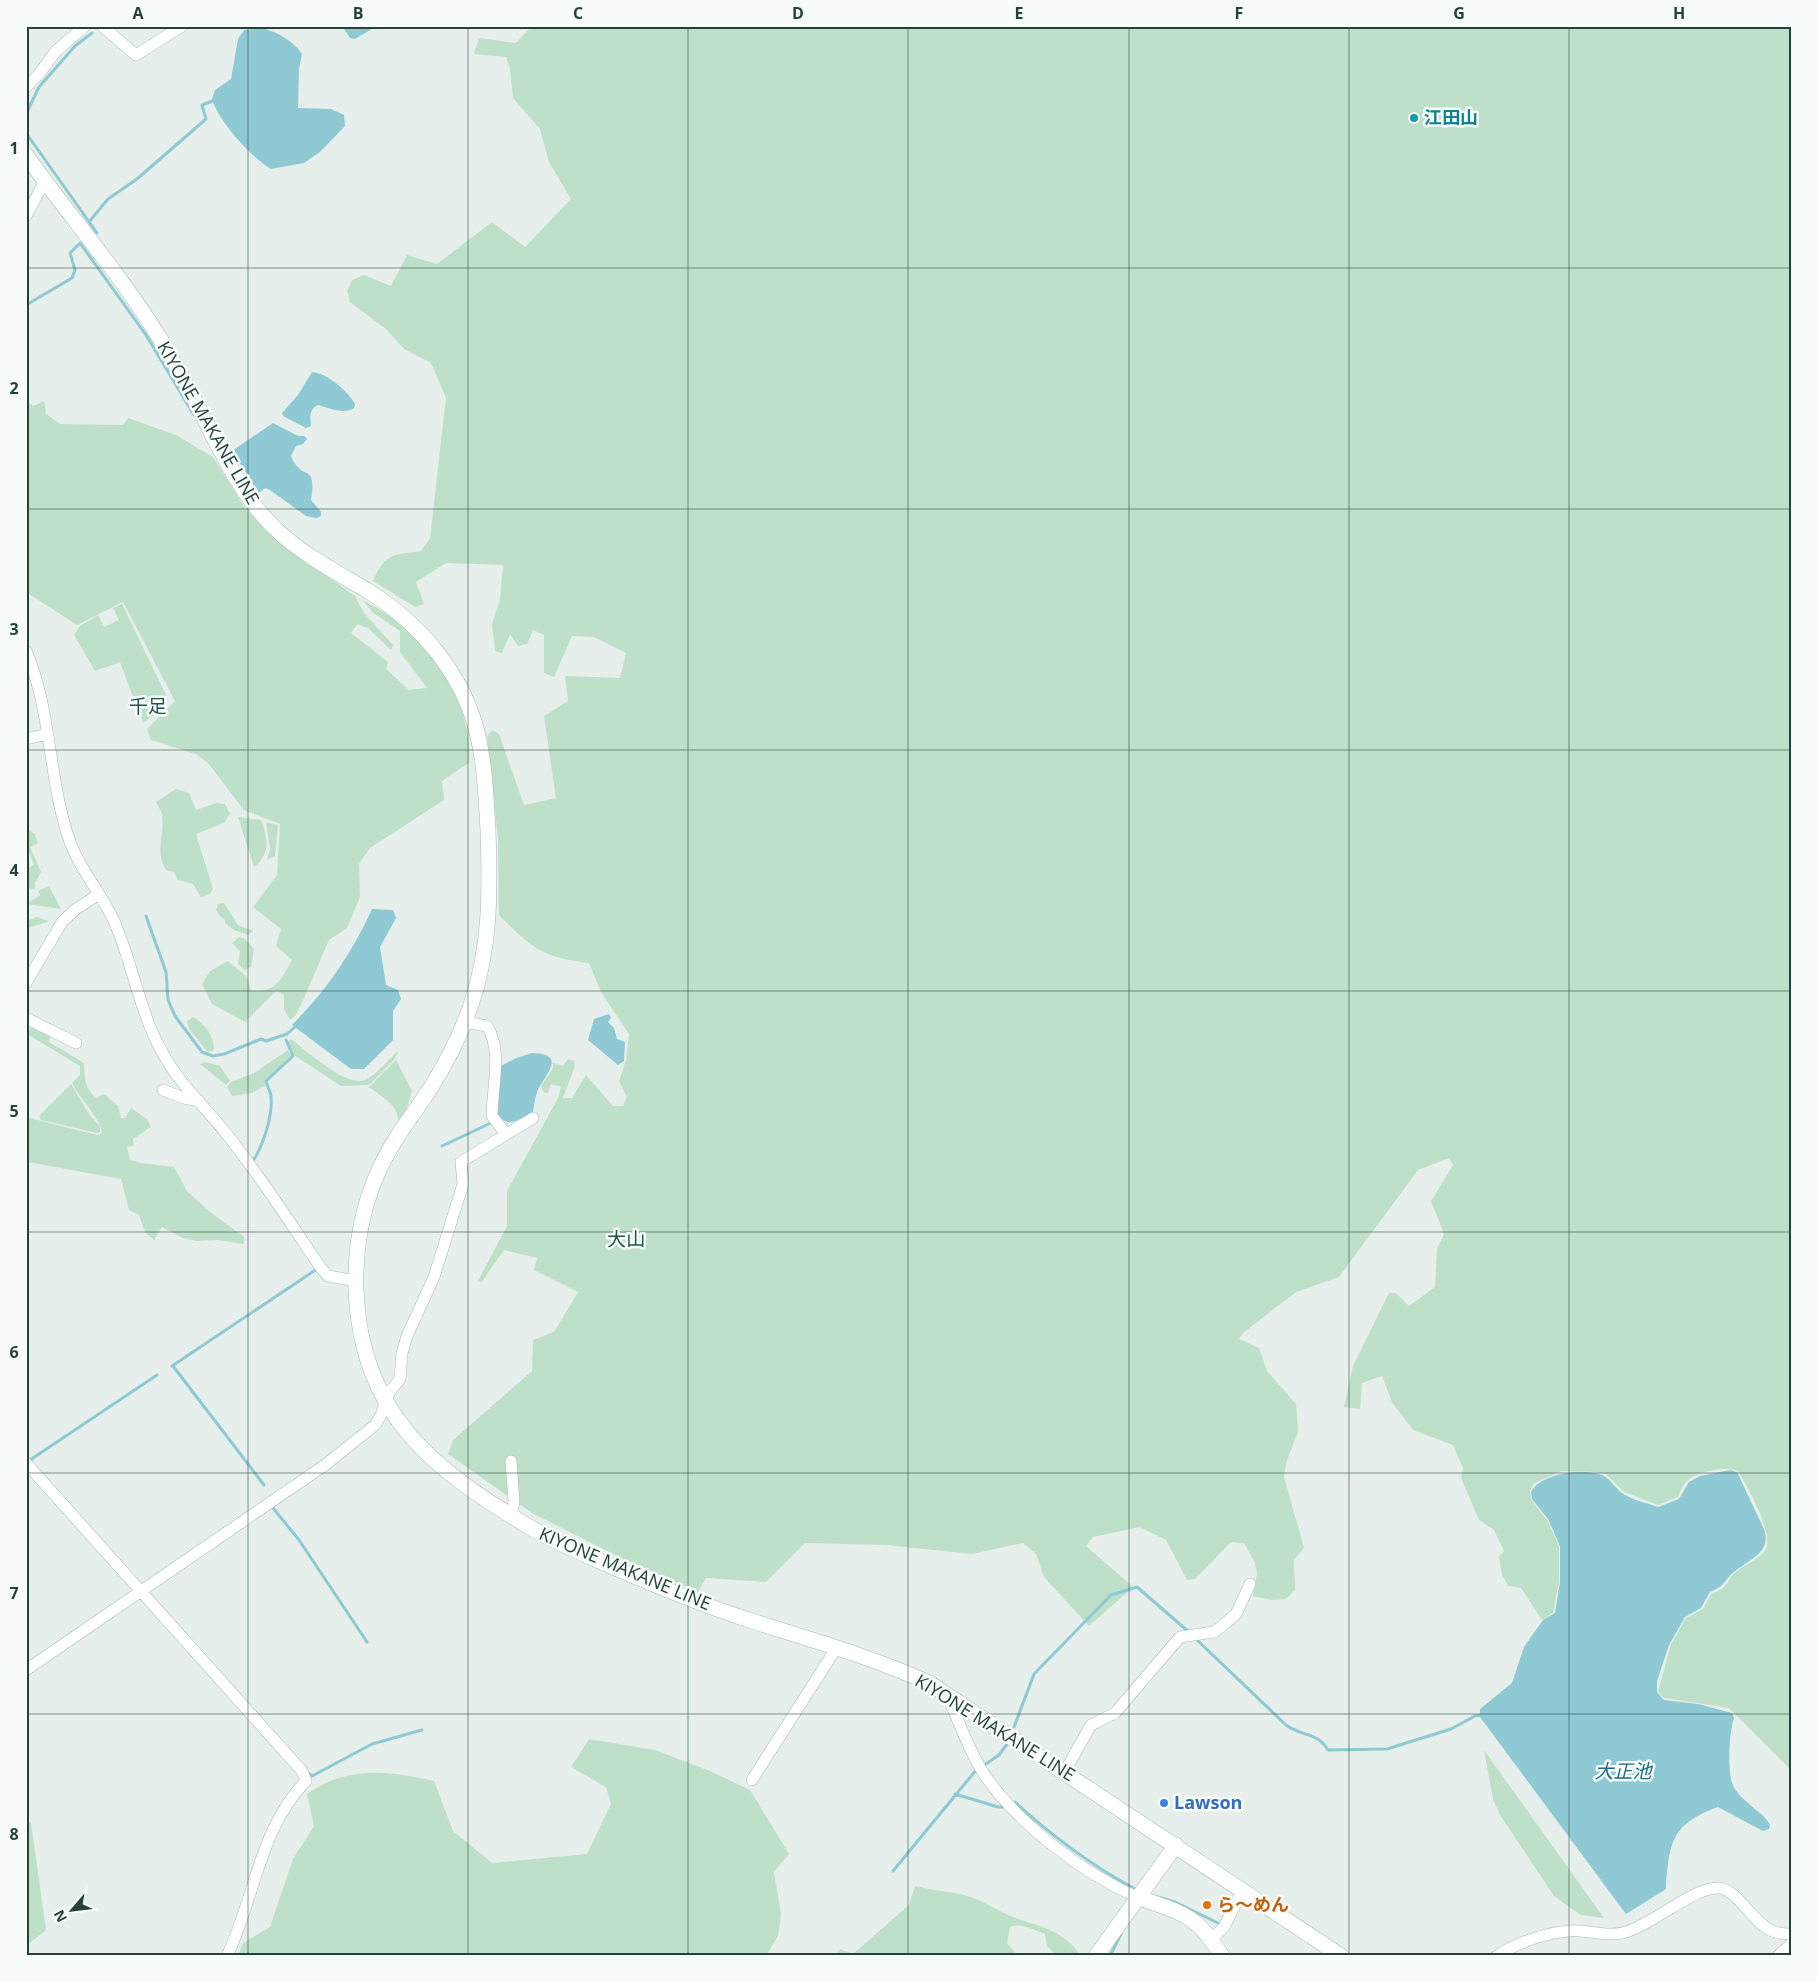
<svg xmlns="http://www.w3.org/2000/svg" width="1817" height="1982" font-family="'Open Sans','Noto Sans JP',sans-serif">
	<rect width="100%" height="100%" fill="#e6efeb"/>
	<!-- green -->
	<path fill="#bfe0c8" d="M532,26H1791V1770L1729,1708L1664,1698L1658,1692L1671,1644L1686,1618L1703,1609L1711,1594C1730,1588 1724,1582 1736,1572C1745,1564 1760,1560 1766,1549C1774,1534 1747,1485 1738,1471C1725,1466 1699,1471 1688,1480C1683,1484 1680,1492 1678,1497L1658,1505L1624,1492L1606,1474L1597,1472L1561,1471L1533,1484L1530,1491L1531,1499L1547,1520L1559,1546V1582L1553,1613L1542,1620L1521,1588L1508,1586L1502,1575L1499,1557L1504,1551L1494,1530L1479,1520L1461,1478L1463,1468L1453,1445L1413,1430L1392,1402L1382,1376L1362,1383L1360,1409L1344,1407L1353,1366L1389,1293H1396L1409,1306L1435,1287L1437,1249L1444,1234L1431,1201L1453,1165L1449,1158L1418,1170L1339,1277L1296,1292L1243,1333L1239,1339L1259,1348L1267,1371L1296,1404L1298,1432L1286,1463L1284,1477L1304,1548L1294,1560L1295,1590L1286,1599L1272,1600L1253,1596L1257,1574L1255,1563L1244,1543L1231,1542L1195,1579L1187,1580L1166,1540L1140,1527L1093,1537L1086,1546L1133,1587L1089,1626L1044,1577L1036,1554L1023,1543L972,1554L886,1545L805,1543L766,1582L706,1578L698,1592L617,1556L532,1513L448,1454L453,1440L532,1371L533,1340L554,1332L578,1292L534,1270L537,1258L504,1250L481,1283L478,1281L507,1226V1191L558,1098L561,1087L551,1084L548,1093H544L541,1086L553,1068V1063L563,1066L568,1059L574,1061L575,1066L563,1098H572L586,1075L613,1106H623L627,1097L619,1081L626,1060L629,1034L601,992L589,963C541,957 532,948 499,915L498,839L487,736L492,730L499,734L524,805L556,798L544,716L568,701L565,676L620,678L626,653L594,637L572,636L554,677L544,673V635L533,630L527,644L518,646L510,634L502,653L495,651L492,624L500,599L503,565L446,563L416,582L424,604L415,607L373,581C385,553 393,555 421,551L430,538L446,398L431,363L404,349L386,329L350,302L347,291L352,280L364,275L391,286L407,255L437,264L492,222L525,247L571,199L549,162L540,129L513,98L510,69L506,57L474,54L479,38L516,43Z
		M26,400L33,406L44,401L46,414L60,424L123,425L128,418L176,435L213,457L244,507L267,532L355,596L364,613L393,645L391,650L368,628L357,624L351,633L388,662L386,669L409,690L427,688L400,652V631L372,612L363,600C382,611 402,622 416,639C446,672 473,716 469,763L442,781L444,800L370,848L359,864L360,897L347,928L329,940L304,998L296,1015L290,1020L284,1009V995L276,991L245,1022L212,1004L202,984L210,971L228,961L246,976L251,990C276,994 281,979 292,960L276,946L281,929L253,907L277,875L280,824L244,810L208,763L196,754L151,740L147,729L175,701L123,602L77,625L26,592Z
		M122,604L166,695L165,706L143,723L120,662L95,671L74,635L80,626L98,615L104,627L119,620L113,608Z
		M176,789L189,793L196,810L216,803L225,804L230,814L224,823L196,834L213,889L210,894L201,897L193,884L178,880L174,872L166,870C154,849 165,836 162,816C162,812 158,806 156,802Z
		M238,817L261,820C268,839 271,853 254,867Z
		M266,822L278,825L275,856L267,860L270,848Z
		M26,828L35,834L38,843L30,847L41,872L35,883V889L26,888L28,868L34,865L26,843Z
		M49,886L61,909L27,904L40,895L38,891Z
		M224,903L238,925L253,931L248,935L234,930L225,923V920L219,915L216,910L218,904Z
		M36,917L49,921L26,929V922Z
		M239,937L245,939L254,949L251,967L244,970L238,964L240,951L232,943Z
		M193,1017C205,1023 214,1036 214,1050L208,1052L189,1029L187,1021Z
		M32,1026L51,1034L49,1042L84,1063C85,1079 84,1087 96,1098L104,1094L118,1106L121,1118H125L131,1108L147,1119L151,1127L133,1139L134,1146L127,1147L130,1160L141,1163L174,1167L187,1191L210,1212L244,1237V1244L217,1240L196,1241L183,1238L162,1227L154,1240L145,1232L139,1215L129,1210L121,1179L28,1162L26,1117L97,1135L102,1133C102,1120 79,1098 72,1083L80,1075V1066L27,1034Z
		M291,1039C306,1050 348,1090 367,1079C378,1073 389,1059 399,1050L394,1060L369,1085L341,1086L294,1055L288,1042Z
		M288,1050L291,1056L264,1082L266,1086L251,1093L232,1096L227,1087L231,1082L254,1073Z
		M396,1060L412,1091L405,1113L398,1120C399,1105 379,1095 369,1087Z
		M205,1062L220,1066L230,1081L226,1085L200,1064Z
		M71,1084L89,1114L100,1126V1132L97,1133L41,1120L39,1116Z
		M589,1739L655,1750L710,1771L750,1790L789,1854L774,1872L781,1914L778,1936L766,1956H238L243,1943L270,1927L293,1859L314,1826L307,1794C348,1765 389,1771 434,1781L453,1831L492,1863L587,1854L611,1804L606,1787L571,1767Z
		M1484,1750L1604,1918L1581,1915L1554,1896L1500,1815L1493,1799Z
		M26,1820L31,1823L46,1930L26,1946Z
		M915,1886C930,1890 945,1891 960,1894C976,1897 991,1907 1006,1914C1035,1927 1061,1926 1081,1956H1057L1047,1946L1045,1934C1034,1930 1021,1922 1010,1927L1007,1943L1018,1956H837L840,1949L853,1954L909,1905Z"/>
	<!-- water -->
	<path fill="#8ec9d4" d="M342,26H377L355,39L350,38Z
		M263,28C280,34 291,39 302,54L299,69L298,108L331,109L344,115L345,126L320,152L304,163L271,169C251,157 219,122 212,99L215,90L231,79L238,39L244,30Z
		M312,372C327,373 348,391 355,404L354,408C344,415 329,408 318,405C309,409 310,417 311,426L306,428L283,416L282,413L298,395Z
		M273,423L298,436H304L307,439L303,444L296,446L291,456C302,483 317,461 311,500L321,512V516L317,518L306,516L270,490L265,488L259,493L232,451Z
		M372,909L393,910L396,918L380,947L386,985L398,990L401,999L393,1011V1040L364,1069H351L292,1025C326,991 352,953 372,909Z
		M609,1014L611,1018L608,1022L614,1028L617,1039L625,1042L624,1061L618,1065L588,1040L594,1019Z
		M532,1053C569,1054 544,1075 537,1092C535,1098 534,1105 533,1112C522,1118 507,1130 498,1114L501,1066L516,1058Z
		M1730,1470L1737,1472L1763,1527C1774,1552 1749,1559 1734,1572C1722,1582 1727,1585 1710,1592L1701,1608L1685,1617L1669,1645L1657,1681V1692L1664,1700L1698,1704L1732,1713L1734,1718C1729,1731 1727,1773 1733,1785C1735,1791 1743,1799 1748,1803C1756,1811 1765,1815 1770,1825L1769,1829L1763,1831L1718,1807C1671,1824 1669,1843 1666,1889L1626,1914L1480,1717V1709L1512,1683L1524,1647L1543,1620L1555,1613L1560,1582V1546L1548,1519L1532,1499L1531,1492C1541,1473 1583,1468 1602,1475C1610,1478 1615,1488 1622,1493C1632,1500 1647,1503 1658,1507L1679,1499L1689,1482L1700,1476Z"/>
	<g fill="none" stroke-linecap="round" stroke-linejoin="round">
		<!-- stream -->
		<path stroke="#8ec9d4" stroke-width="3" d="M26,114L39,87L75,46L92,33
			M26,133L97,233
			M89,222L108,199L137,179L206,119L202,105L215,100
			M26,305L72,278L75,270L70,253L80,243L146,335L194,415
			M146,916L166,972L168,1000L175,1016L202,1052L213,1056L224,1054L261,1039L266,1041L287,1034L297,1025
			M442,1146L493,1122
			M253,1161C263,1146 273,1115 271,1097C271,1092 267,1086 266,1081L293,1056L286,1040
			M172,1366L317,1269
			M173,1366L264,1485
			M31,1461L30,1460L157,1375
			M273,1508L299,1540L367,1642
			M1196,1639L1286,1725C1302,1737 1316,1731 1328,1750L1387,1749L1451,1729L1475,1716L1482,1715
			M1014,1727L1034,1674L1111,1595L1137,1587L1190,1633
			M983,1766L999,1755L1007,1744
			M307,1772L312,1776L372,1744L422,1730
			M955,1794L998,1807H1005
			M1015,1802C1052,1836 1091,1865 1135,1889
			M893,1871L977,1769
			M1158,1897L1175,1902L1222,1925
			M1110,1956L1121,1934"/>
		<defs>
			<path id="street" d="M102,26L136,55L182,26
				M26,87L39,74L56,51L85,26
				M26,216L45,181
				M26,651C52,711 48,780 70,842C80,870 102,894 114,921C133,964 139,1011 162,1052C178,1082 204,1106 225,1132C260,1175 290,1223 321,1268L328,1276L356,1281
				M26,739L48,734
				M26,983L62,922L76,909L99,894
				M26,1018L76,1043
				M464,1022L487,1026C503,1051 492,1088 492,1116L506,1134
				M163,1090L184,1098L199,1101
				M511,1461L514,1502L511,1515
				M26,1463L302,1771L306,1781C259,1829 255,1898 227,1956
				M26,1670L325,1465L375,1425L381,1415L390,1391L400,1379L402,1353L407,1336L434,1277L463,1184L461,1162L533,1118
				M947,1695C958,1719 968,1748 982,1771C1015,1822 1082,1873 1137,1897
				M1065,1771L1091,1725L1115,1713L1180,1637L1214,1632L1222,1626L1236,1614L1250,1584
				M752,1780L837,1647
				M1212,1939L1224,1927L1243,1890
				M1497,1956C1516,1943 1545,1933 1569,1931C1588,1929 1607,1938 1626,1932C1654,1924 1693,1887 1719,1888C1737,1889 1754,1924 1772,1931C1777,1933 1785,1934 1791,1934
				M1778,1956L1791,1944"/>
			<path id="secondary" d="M26,155C70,217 121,275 161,340C177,367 192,394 206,422C227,463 246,503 281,534C307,557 338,573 368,591C421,624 464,675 478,736C485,767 486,798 488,830C490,889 491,947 471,1005C461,1034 447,1062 430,1089C413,1115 393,1139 380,1168C362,1206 355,1248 356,1289C361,1414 431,1468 531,1528C555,1542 581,1553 606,1564C654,1585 702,1605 752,1621C811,1640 872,1657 929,1683L1341,1956
				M1137,1897C1181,1913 1196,1913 1222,1956
				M1096,1956L1176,1845"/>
		</defs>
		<!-- street casing -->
		<use href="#street" stroke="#a8b8b2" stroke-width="12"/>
		<!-- secondary casing -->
		<use href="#secondary" stroke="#a4bbb3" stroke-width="16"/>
		<!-- street -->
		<use href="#street" stroke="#fff" stroke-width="11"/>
		<!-- secondary -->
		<use href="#secondary" stroke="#fff" stroke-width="15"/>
	</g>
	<!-- grid -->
	<path fill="none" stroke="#24423a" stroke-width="1" stroke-opacity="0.55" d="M248,26V1956M468,26V1956M688,26V1956M908,26V1956M1129,26V1956M1349,26V1956M1569,26V1956M26,268H1791M26,509H1791M26,750H1791M26,991H1791M26,1232H1791M26,1473H1791M26,1714H1791"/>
	<!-- markers -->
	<circle fill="#0f9aa8" stroke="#f7fbf9" stroke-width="2" cx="1414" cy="118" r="5"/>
	<circle fill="#3f7fe0" stroke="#f7fbf9" stroke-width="2" cx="1164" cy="1803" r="5"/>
	<circle fill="#e8710a" stroke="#f7fbf9" stroke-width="2" cx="1207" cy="1905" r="5"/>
	<g text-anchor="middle" stroke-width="5" stroke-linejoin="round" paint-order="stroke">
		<!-- culture labels -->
		<g font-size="18" font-weight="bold" fill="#0d838f" stroke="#f7fbf9" text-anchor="start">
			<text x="1424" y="124">江田山</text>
		</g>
		<!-- street labels -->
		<g font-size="18" fill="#24423a" stroke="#f7fbf9">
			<text transform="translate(208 423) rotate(60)" y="6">KIYONE MAKANE LINE</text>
			<text transform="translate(625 1569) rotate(23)" y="6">KIYONE MAKANE LINE</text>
			<text transform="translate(995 1728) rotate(32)" y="6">KIYONE MAKANE LINE</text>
		</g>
		<!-- shop labels -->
		<g font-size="18" font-weight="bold" fill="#366cbe" stroke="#f7fbf9" text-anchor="start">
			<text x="1174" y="1809">Lawson</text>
		</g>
		<!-- food labels -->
		<g font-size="18" font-weight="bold" fill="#c56008" stroke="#f7fbf9" text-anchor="start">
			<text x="1217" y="1911">ら～めん</text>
		</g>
		<!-- neighbourhood labels -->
		<g font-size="19" fill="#1f5548" stroke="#f7fbf9">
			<text x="148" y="713">千足</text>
			<text x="626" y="1246">大山</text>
		</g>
		<!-- water labels -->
		<g font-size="19" font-style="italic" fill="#1c6f80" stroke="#f7fbf9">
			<text x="1623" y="1778">大正池</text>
		</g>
	</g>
	<!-- border -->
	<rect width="1817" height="1982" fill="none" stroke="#f7fbf9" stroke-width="55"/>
	<!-- north arrow -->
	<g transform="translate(72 1910) rotate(242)" stroke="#f7fbf9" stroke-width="4" paint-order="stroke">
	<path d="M0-4L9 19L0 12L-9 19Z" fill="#24423a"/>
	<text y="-8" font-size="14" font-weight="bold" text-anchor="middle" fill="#24423a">N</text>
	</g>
	<rect x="28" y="28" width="1762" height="1926" fill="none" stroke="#24423a" stroke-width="2"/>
	<g font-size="16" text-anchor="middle" font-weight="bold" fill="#24423a">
		<text x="138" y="19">A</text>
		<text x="358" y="19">B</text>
		<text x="578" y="19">C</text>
		<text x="798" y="19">D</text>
		<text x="1019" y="19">E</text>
		<text x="1239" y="19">F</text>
		<text x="1459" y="19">G</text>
		<text x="1679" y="19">H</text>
		<text x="14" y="154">1</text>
		<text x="14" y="394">2</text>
		<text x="14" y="635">3</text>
		<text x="14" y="876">4</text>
		<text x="14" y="1117">5</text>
		<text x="14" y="1358">6</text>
		<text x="14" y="1599">7</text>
		<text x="14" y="1840">8</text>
	</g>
</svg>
